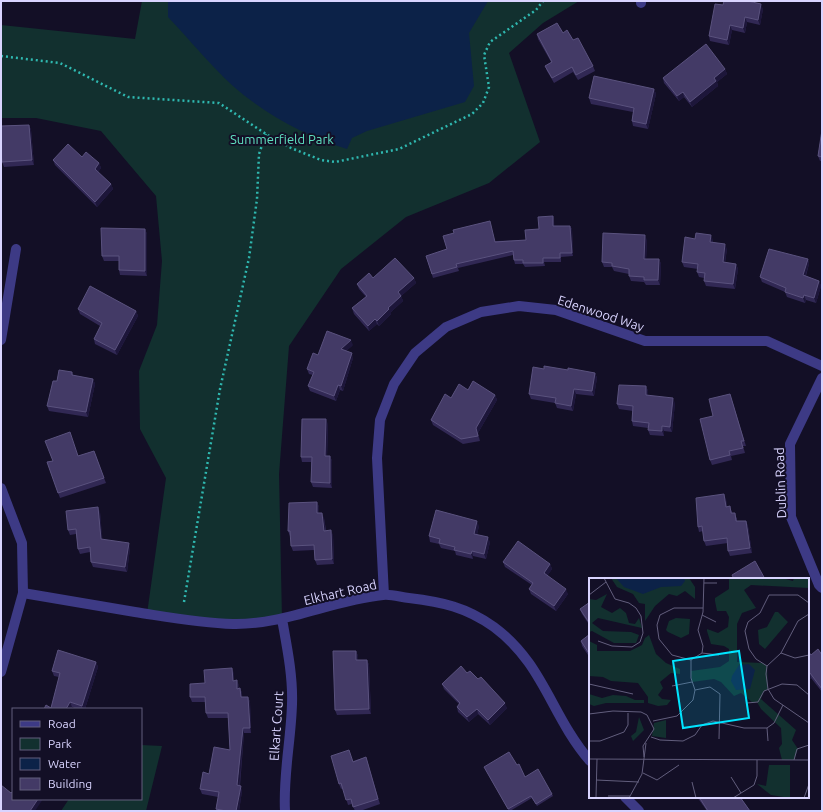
<svg xmlns="http://www.w3.org/2000/svg" width="823" height="812" font-family="Ubuntu,sans-serif">
	<rect width="100%" height="100%" fill="#130f26"/>
	<!-- green -->
	<path fill="#12302f" d="M142,1H579L543,23L509,53L540,142L489,183L406,217L341,269L289,346L279,474L282,619L234,624L147,614L166,478L140,429L139,371L157,325L162,261L156,196L101,131L36,118H1V25L135,39Z
		M141,745L162,746L146,811H61L69,799H141Z"/>
	<!-- water -->
	<path fill="#0c2248" d="M168,1H488L469,33L474,86L465,102L367,131L352,138L347,149C306,136 266,115 233,86C210,65 190,40 168,17Z"/>
	<g fill="none" stroke-linecap="round" stroke-linejoin="round">
		<!-- path -->
		<path stroke="#2fb8b0" stroke-width="2.5" stroke-dasharray="2 3" stroke-linecap="butt" d="M1,56L60,63L128,97L219,103L266,134L291,148L321,160L335,162L399,149L472,114L483,103L489,87L484,55L490,42L536,10L543,1
			M184,602L220,389L249,258L257,199L259,154L266,134"/>
		<!-- street -->
		<path stroke="#3d3a85" stroke-width="10" d="M641,3V1
			M1,340L16,249
			M822,378L790,444L791,517L819,585L822,588
			M1,488L22,543L23,593L1,672
			M23,593C60,599 98,606 135,612C168,617 200,623 233,624C285,625 332,600 383,595C391,594 400,597 409,598C442,602 466,607 494,627C544,664 551,716 590,761
			M384,595L377,458L380,420L394,384L415,353L446,327L481,312L519,306L556,310L645,341H767L822,366
			M282,619C287,647 293,676 292,704C291,740 283,775 285,811
			M625,797L639,811"/>
	</g>
	<!-- wall -->
	<path fill="#312854" d="M751,2L763,9L760,25L747,22L745,33L732,30L729,45L710,41L709,36L723,5Z
		M563,33L573,40L593,66L595,71L578,80L573,72L554,83L547,71L545,66L551,62L538,39L537,34Z
		M725,69L727,74L717,82L718,86L692,107L684,97L679,101L664,83L663,78Z
		M654,89L656,94L648,129L633,126L632,121L633,112L591,104L589,98Z
		M29,125L31,130L34,165L4,167L2,162L1,157V126Z
		M822,130V161H820L818,156Z
		M82,157L99,163L101,168L98,172L111,184L113,189L97,207L55,165L53,160Z
		M553,216L554,220V226H570L572,229L573,256L561,257V262H544L545,266L525,267L523,264H515L514,260L513,255L458,268L459,271L433,278L426,256L496,241L526,240L539,229Z
		M145,229L147,234V276L120,275L119,270V261H104L102,256Z
		M695,239L713,240V242L727,249L725,263L736,264L738,269L735,289L706,286L704,281V278L699,277L697,272L698,269L684,267L682,262Z
		M647,240L646,259H659L661,264L660,285H646L644,282L631,281L629,276V274L614,271L612,267H604L602,262Z
		M808,259L809,264L806,276L819,281L821,286L816,303L806,300L805,303L787,297L785,292L762,282L760,277Z
		M373,278H414L416,283L401,296L403,301L391,312V314L379,326L377,324L369,331L354,314L352,308L366,297L359,289L357,284Z
		M78,309L136,311L138,316L117,355L95,344L94,339L100,326L80,314Z
		M353,345L346,351L353,358L343,391L340,390L336,401L310,391L308,386L313,375L309,374L307,369Z
		M544,369L568,370L595,373L597,378L594,396L576,394L573,411L557,408L555,403L531,399L529,394Z
		M72,372L73,376L93,379L95,384L88,417L49,411L47,406L57,381Z
		M646,386L648,391V395L675,403L672,432L664,431V436L650,435L648,430V428L633,426L632,421L633,411L619,409L617,404Z
		M468,390L495,395L497,400L478,433L480,441L463,444L433,425L431,420L451,398Z
		M730,394L746,446H743L745,453L731,456L732,460L712,465L710,460L713,416Z
		M328,424L327,456H330L332,461V488L313,487L311,482V462H302L301,457Z
		M94,451L106,483L60,498L47,462L78,456Z
		M726,499L727,507L732,511V513L737,518V521H746L748,526L752,553L730,556L728,551V543L706,546L704,541L703,531L699,532L698,527Z
		M317,502L319,507V513L324,518L326,530L333,535L334,564L317,565L315,560L314,550L293,551L291,546V536H290L288,531Z
		M100,512L102,539L130,548L127,572L93,567L91,562L90,552L80,554L78,549L76,534L70,535L68,530Z
		M479,526L477,534L490,542L486,559L473,556V559L456,555L455,551L441,548L439,544L430,542L429,536Z
		M503,562L550,564L552,569L547,576L568,594L556,611L531,594L529,589L532,585L505,567Z
		M590,602V626L582,614L580,609Z
		M590,634V658L582,646L581,641Z
		M356,651L358,656V660H367L369,665L371,714L337,715L335,710Z
		M811,655H822V692L811,678L808,681Z
		M96,662L98,667L85,709H77L72,707L71,709H44L51,708L59,677L54,676L52,671Z
		M234,673V681L239,685V688H240L242,693V697H248L250,702L251,733H244L240,786L242,791L239,811H216V809L218,797L202,794L200,789L209,774L230,750L228,718H208L206,713L205,702H192L190,697L205,683Z
		M467,673L507,708L490,725L478,714L469,722L458,712L457,707L459,704L444,689L442,684Z
		M366,757L380,804L360,811H355L352,804L348,805L343,788L341,789L339,784L353,761Z
		M517,765L525,777L552,794L553,796L537,806L532,798L510,811H509L484,767Z
		M697,797H740L750,811H707Z"/>
	<!-- shaded-wall -->
	<path fill="#1d163a" d="M761,4L763,9L760,25L758,20Z
		M745,17L747,22L745,33L743,28Z
		M730,25L732,30L729,45L727,40Z
		M725,69L727,74L717,82L718,86L692,107L690,102L714,78Z
		M654,89L656,94L648,129L646,124Z
		M683,92L684,97L679,101L677,96Z
		M29,125L31,130L34,165L32,160Z
		M99,163L101,168L97,174L95,169Z
		M111,184L113,189L97,207L95,202Z
		M553,216L554,220L555,230L553,226Z
		M570,226L572,229L573,256L572,253Z
		M145,229L147,234V276L145,271Z
		M645,235L647,240L646,264L644,259Z
		M711,235L713,240L712,247L710,242Z
		M725,244L727,249L724,267L723,262Z
		M659,259L661,264L660,285L658,280Z
		M808,259L809,264L804,280L803,275Z
		M736,264L738,269L735,289L733,284Z
		M414,278L416,283L400,297L398,292Z
		M819,281L821,286L816,303L814,298Z
		M804,295L806,300L805,303L803,298Z
		M401,296L403,301L391,312V314L379,326L377,321L388,308Z
		M136,311L138,316L117,355L115,350Z
		M375,319L377,324L369,331L368,326Z
		M351,340L353,345L343,354L341,349Z
		M352,353L353,358L343,391L341,386Z
		M595,373L597,378L594,396L592,391Z
		M93,379L95,384L88,417L86,412Z
		M338,385L340,390L336,401L334,396Z
		M646,386L648,391V400L646,395Z
		M574,389L576,394L573,411L571,406Z
		M495,395L497,400L478,433L480,441L476,428Z
		M673,398L675,403L672,432L670,427Z
		M326,419L328,424L327,461L325,456Z
		M662,426L664,431V436L662,431Z
		M330,456L332,461V488L330,483Z
		M724,494L726,499L727,512L726,507Z
		M317,502L319,507V518L317,513Z
		M98,507L100,512L103,544L101,539Z
		M322,513L324,518L326,536L324,531Z
		M477,521L479,526L476,539L474,534Z
		M746,521L748,526L752,553L750,548Z
		M331,530L333,535L334,564L332,559Z
		M488,537L490,542L486,559L484,554Z
		M129,543L130,548L127,572L125,567Z
		M472,551L473,556V559L471,554Z
		M550,564L552,569L546,578L544,573Z
		M566,589L568,594L556,611L554,606Z
		M356,651L358,656V665L356,660Z
		M367,660L369,665L371,714L369,709Z
		M96,662L98,667L85,709H83L82,706Z
		M232,668L234,673V686L233,681Z
		M810,673L811,678L808,681V675Z
		M237,680L239,685V694L237,689Z
		M240,688L242,693L243,702L241,697Z
		M248,697L250,702L251,733L250,728Z
		M70,702L72,707L71,709H66Z
		M505,703L507,708L490,725L488,720Z
		M477,709L478,714L469,722L467,717Z
		M243,728L244,733L239,790L237,785Z
		M241,786L242,791L239,811H236Z
		M38,799H43L35,811H30Z"/>
	<!-- building -->
	<path fill="#433a66" stroke="#5a527e" d="M724,1H748L761,4L758,20L745,17L743,28L730,25L727,40L709,36L715,4L723,5Z
		M557,23L563,33L567,30L573,40L578,38L593,66L576,75L572,67L552,78L545,66L552,62L537,34Z
		M706,44L725,69L714,78L716,81L690,102L683,92L677,96L663,78Z
		M594,76L654,89L646,124L632,121L634,108L589,98Z
		M29,125L32,160L2,162L1,153V126Z
		M822,130V157L818,156Z
		M68,144L82,157L86,152L99,163L95,169L111,184L95,202L53,160Z
		M553,216V226H570L572,253H560V258H543V263H523V260H514L513,251L456,264L457,267L432,274L426,256L447,249L443,236L454,233L453,230L490,221L495,242L526,240L525,230L539,229L538,217Z
		M101,228L145,229V271L119,270V256H102Z
		M603,233L645,235L644,259H659L658,280H644V277L629,276V269L612,266V263L602,262Z
		M696,233L711,235L710,242L725,244L723,262L736,264L733,284L704,281L705,273L697,272L698,264L682,262L685,237L695,239Z
		M769,249L808,259L803,275L819,281L814,298L804,295L803,298L785,292L786,288L760,277Z
		M395,258L414,278L398,292L401,296L388,308L389,309L377,321L375,319L368,326L352,308L367,296L357,284L369,273L373,278Z
		M90,286L136,311L115,350L94,339L102,323L78,309Z
		M327,331L351,340L341,349L352,353L341,386L338,385L334,396L308,386L314,372L307,369L313,353L318,355Z
		M544,366L568,370V368L595,373L592,391L574,389L571,406L555,403L556,398L529,394L533,367L544,369Z
		M59,370L72,372V375L93,379L86,412L47,406L53,381H57Z
		M473,381L495,395L476,428L478,436L461,439L431,420L445,394L451,398L459,384L468,390Z
		M619,385L646,386V395L673,398L670,427L662,426V431L648,430L649,423L632,421L633,406L617,404Z
		M730,394L744,441H741L743,448L729,451L730,455L710,460L700,419L713,416L709,399Z
		M302,419H326L325,456H330V483L311,482L312,457H301Z
		M70,432L78,456L94,451L104,478L58,493L47,462L53,461L45,441Z
		M724,494L726,507L730,506L731,513H735L736,521H746L750,548L728,551L727,538L704,541L702,526L698,527L696,498Z
		M317,502V513H322L324,531L331,530L332,559L315,560L314,545L291,546L290,531H288L289,503Z
		M98,507L101,539L129,543L125,567L91,562L90,547L78,549L76,529L68,530L66,511Z
		M436,510L477,521L474,534L488,537L484,554L472,551L471,554L454,550L455,547L439,543L440,539L429,536Z
		M518,541L550,564L544,573L566,589L554,606L529,589L533,583L503,562Z
		M755,561L765,579H734L732,575Z
		M590,602V624L580,609Z
		M590,634V655L581,641Z
		M818,649L822,655V689L810,673L808,675V651L811,655Z
		M58,650L96,662L82,706L70,702L66,709H44L46,705L51,708L60,673L52,671Z
		M333,651H356V660H367L369,709L335,710Z
		M461,666L467,673L470,671L478,679L481,677L505,703L488,720L477,709L467,717L457,707L460,703L442,684Z
		M232,668L233,681L237,680V689L240,688L241,697H248L250,728H243L237,785L241,786L236,811H226L216,809L219,792L200,789L203,772L209,774L214,747L230,750L228,713H206L205,697H190V684L205,683L204,670Z
		M349,750L353,762L366,757L378,799L353,807L351,799L346,800L341,783L339,784L331,756Z
		M509,752L517,765L519,764L525,777L538,769L552,794L536,804L531,796L508,809L484,767Z
		M1,785L11,793L13,791V799H38L30,811H1Z
		M699,797H740L750,811H708Z"/>
	<g text-anchor="middle" stroke-width="4" stroke-linejoin="round" paint-order="stroke">
		<!-- park labels -->
		<g font-size="13" fill="#5fe0c0" stroke="#130f26">
			<text x="282" y="144">Summerfield Park</text>
		</g>
		<!-- street labels -->
		<g font-size="13" fill="#d9d4ff" stroke="#130f26">
			<text transform="translate(601 313) rotate(18)" y="5">Edenwood Way</text>
			<text transform="translate(780 483) rotate(-92)" y="5">Dublin Road</text>
			<text transform="translate(340 592) rotate(-13)" y="5">Elkhart Road</text>
			<text transform="translate(276 726) rotate(-86)" y="5">Elkart Court</text>
		</g>
	</g>
	<!-- overview -->
	<g transform="translate(589 578)">
		<rect width="220" height="220" fill="#130f26"/>
		<path d="M22,0H100L106,9V21L96,13L88,18L80,16L66,28L56,43V26L50,25L44,16L28,9ZM140,0H193L204,3L205,0H220V10L162,7L155,12L167,30L153,35L148,46V84L174,85L178,88L179,111L175,113L172,121L207,152L203,162L209,171L205,182H193L190,170L193,166L192,150L172,131L168,124L164,125L152,115L145,118L132,104L125,101L103,104L102,93L131,89L140,83V71L135,68L122,66L118,53V51L129,55L139,49L140,39L137,33H128L126,23V20L140,11ZM18,16L12,29L23,35L31,30L37,35L40,45L46,46L50,40L53,50L9,40L3,45L14,53L42,54L50,57L47,65H25L3,53L0,54V21L7,22ZM186,34H189L199,44L176,71L170,66L169,52L178,49ZM87,40L101,41L100,56L92,60L79,54L77,52L80,43ZM60,57L67,76L77,85L91,91V96L82,95L71,104L74,110L69,117L73,121L82,122L78,127L69,128L59,125V119L49,105L22,103L14,99L0,98V63L8,67V73H41L53,67L56,60ZM0,116L13,120L24,117L37,118L46,122H55V125H17L5,128L0,126ZM50,139L55,152L44,163L42,158L47,154ZM77,142V160L63,158L65,145ZM180,187H201V220L182,217L168,206L177,208Z" fill="#12302f"/>
		<path d="M27,0H95L96,3L92,8L72,9L54,16L35,9ZM160,86L166,92L161,111L147,112L142,103L143,98L150,87Z" fill="#0c2248"/>
		<path fill="none" stroke="#625e7d" stroke-width="1" d="M115,5H128M0,17L17,4M114,30H85L71,37L68,47L70,61L83,77L102,82L113,75L114,68L109,52L114,34L115,0M220,36L209,43L192,75L178,88L177,96L179,111L185,121L220,145M113,37L127,44M9,63L23,68L43,69L51,64L54,55L52,38L47,30L40,25L26,21L15,0M113,75L130,77M192,75L206,80L220,77M178,88L167,81L160,71L156,53L159,44L171,35L180,17H209L220,25M0,106L44,116M83,108L103,104M106,112L121,109L131,116L130,161M158,125L169,124L175,113L193,106L208,107L220,117M0,136L24,133L52,134L58,137L65,151L54,168L55,179M64,143L88,138L104,122L106,112L102,100V82M178,150L179,163M62,159L71,162L94,163L106,157L113,147L124,143L155,150H178L185,145L194,127M0,163H11L35,154L39,147V135M0,181L220,182M205,182L208,171L220,167M54,195L68,202L90,187M142,199L152,215M7,202L50,204M103,204L107,220M19,218H41M7,220L8,181M40,220L53,196L57,165M144,220L165,207L168,198V182M215,220L220,206"/>
		<path fill="#00e5ff" fill-opacity="0.15" stroke="#00e5ff" stroke-width="2" d="M150,73L160,140L94,150L84,83Z"/>
		<rect width="220" height="220" fill="none" stroke="#d9d4ff" stroke-width="2"/>
	</g>
	<!-- border -->
	<rect width="823" height="812" fill="none" stroke="#d9d4ff" stroke-width="4"/>
	<!-- legend -->
	<rect x="12" y="708" width="130" height="92" fill="#130f26" stroke="#625e7d"/>
	<rect x="20" y="721" width="20" height="6" fill="#3d3a85" stroke="#625e7d"/>
	<text x="48" y="728" font-size="12" fill="#d9d4ff">Road</text>
	<rect x="20" y="738" width="20" height="12" fill="#12302f" stroke="#625e7d"/>
	<text x="48" y="748" font-size="12" fill="#d9d4ff">Park</text>
	<rect x="20" y="758" width="20" height="12" fill="#0c2248" stroke="#625e7d"/>
	<text x="48" y="768" font-size="12" fill="#d9d4ff">Water</text>
	<rect x="20" y="778" width="20" height="12" fill="#433a66" stroke="#625e7d"/>
	<text x="48" y="788" font-size="12" fill="#d9d4ff">Building</text>
</svg>
